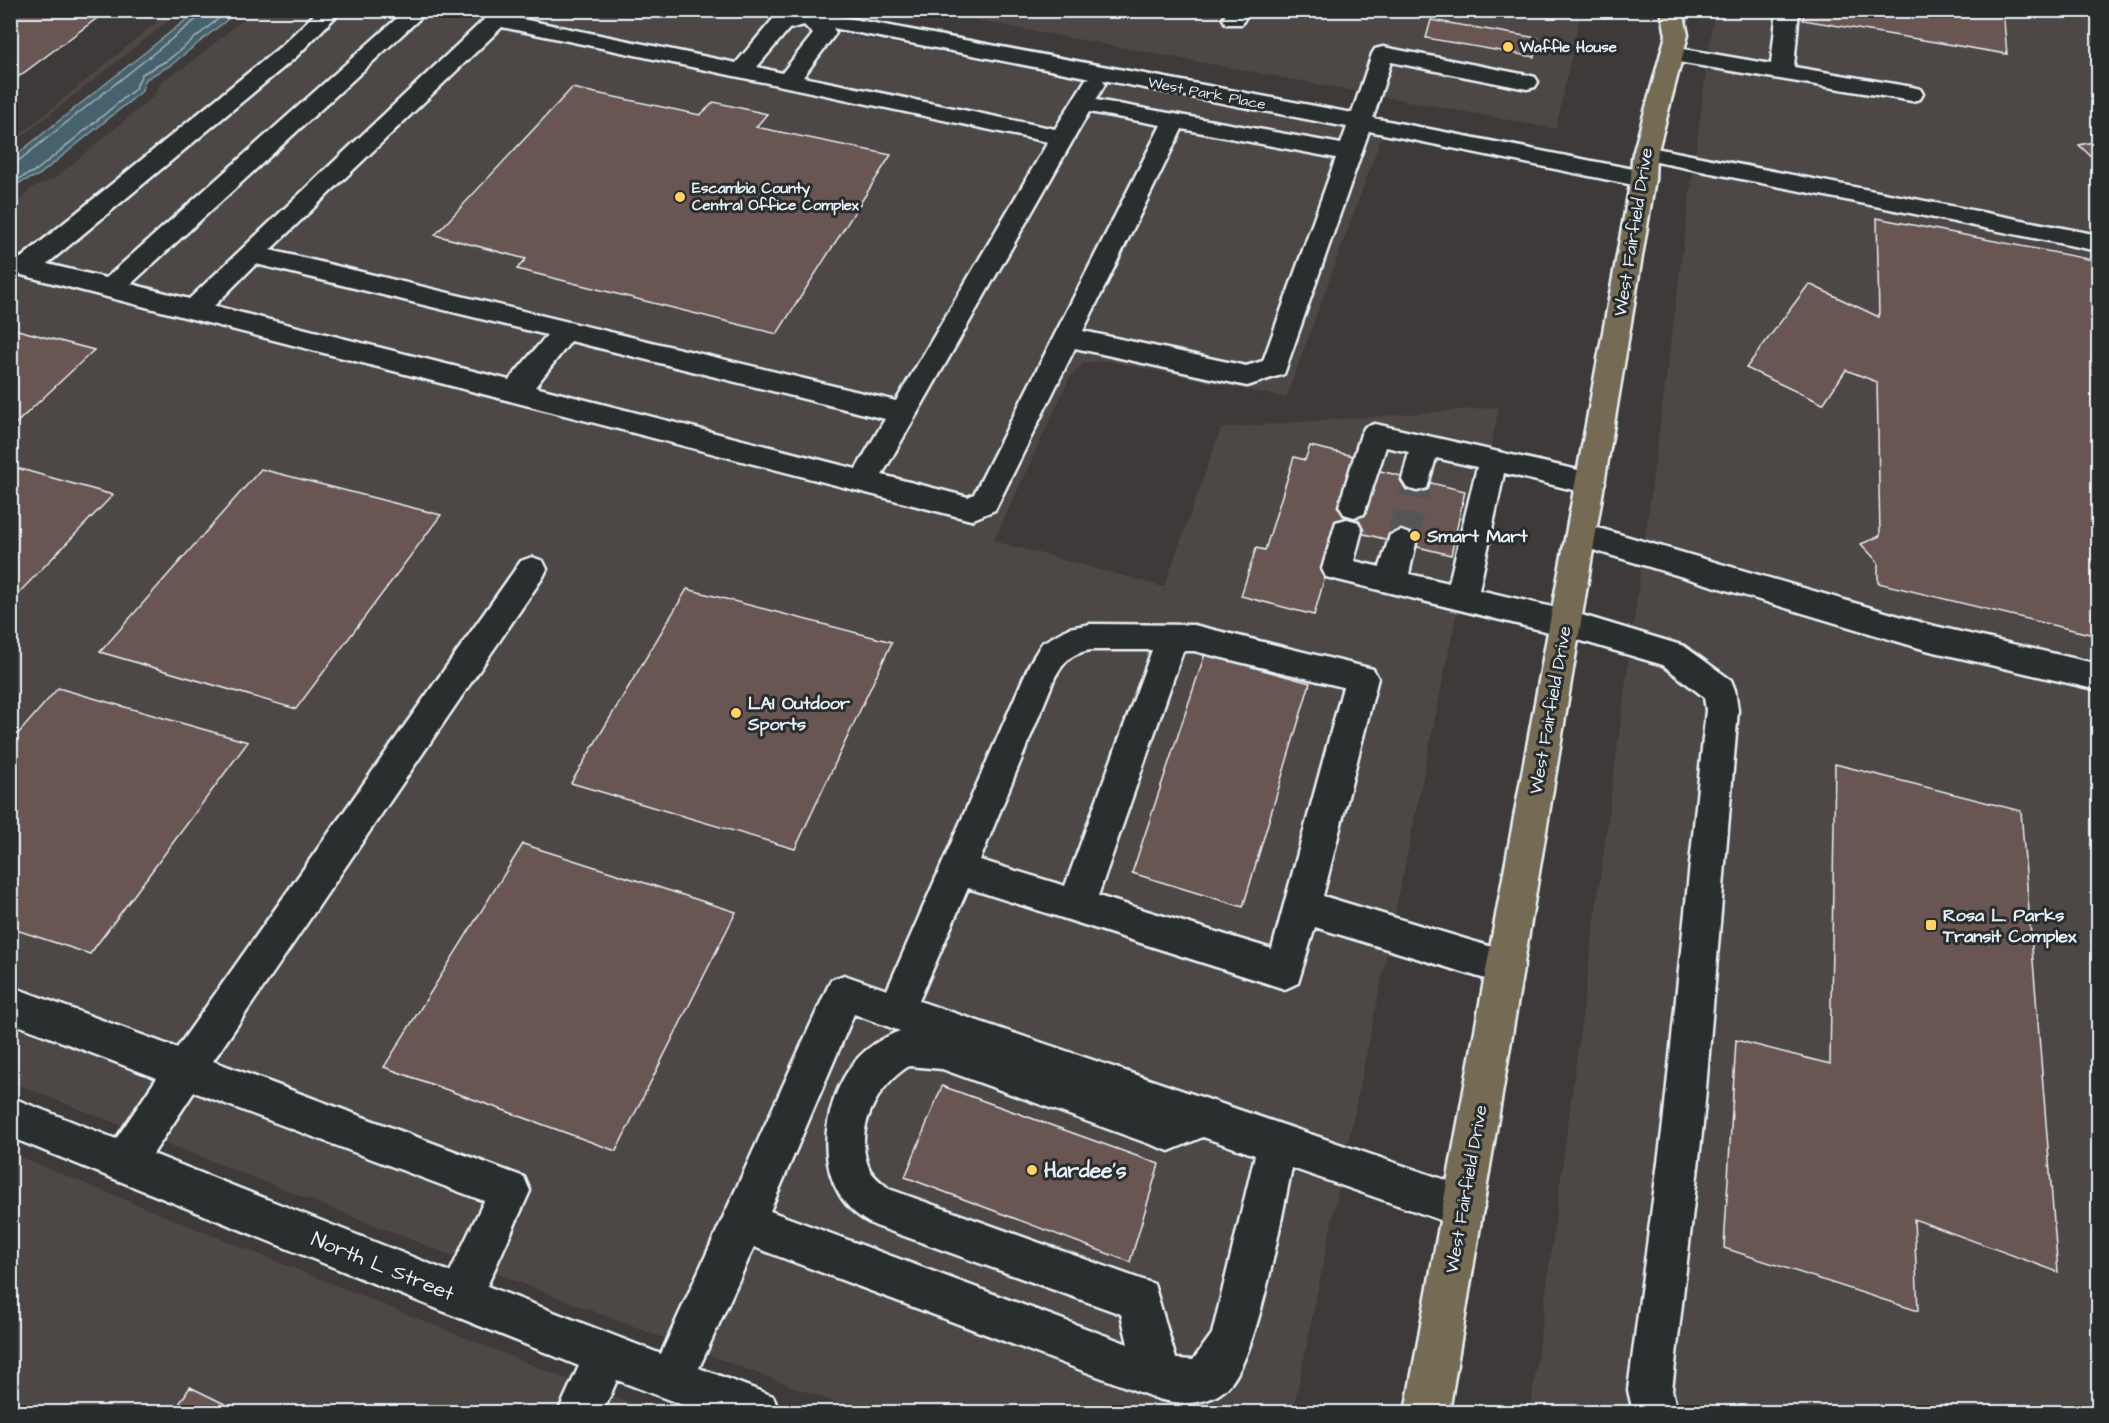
<svg xmlns="http://www.w3.org/2000/svg" width="2109" height="1423" font-family="'Architects Daughter',sans-serif">
	<rect width="100%" height="100%" fill="#3d3a39"/>
	<filter id="ink" filterUnits="userSpaceOnUse"><feTurbulence type="fractalNoise" baseFrequency=".0167" numOctaves="2"/><feDisplacementMap in="SourceGraphic" scale="12" xChannelSelector="R" yChannelSelector="G"/><feConvolveMatrix kernelMatrix="1 2 1 2 8 2 1 2 1" color-interpolation-filters="sRGB"/></filter>
	<g filter="url(#ink)">
		<!-- built -->
		<path fill="#4d4644" d="M171,10L181,11L11,145V142Z
			M254,11H721L1382,136L1286,398L1108,361L1084,363L1070,377L994,541L1164,587L1221,428L1499,407L1293,1412H860L579,1306L11,1082L10,207L17,204L31,188L54,179L155,95L161,81L185,67Z
			M927,11H1581L1556,129Z
			M1714,11H2098V1412H1530Z
			M10,1153L547,1371L654,1412H11Z"/>
		<!-- water -->
		<path fill="#47626c" stroke="#879ba4" stroke-width="1.5" d="M197,11H238L171,65L146,79L141,92L39,175L19,183L11,192V159Z"/>
		<g fill="none" stroke-linecap="round" stroke-linejoin="round">
			<!-- shore -->
			<path stroke="#a8b8c0" stroke-width="1.5" d="M10,164L17,162L198,18L200,10
				M10,183L37,170L135,89L142,74L168,60L229,10"/>
		</g>
		<!-- building -->
		<path fill="#695752" stroke="#e8f1f8" stroke-width="1.5" d="M16,10H108L10,83V14Z
			M1804,10H2003L2007,54L1803,20Z
			M1431,20L1538,38L1534,57L1426,38Z
			M572,88L700,115L714,102L767,114L756,127L891,155L777,334L517,269L526,259L435,235Z
			M2098,141V163L2079,145Z
			M1877,218L2098,261V636L1878,583V562L1861,544L1880,536L1877,382L1846,370L1823,404L1746,368L1809,284L1879,317Z
			M10,328L94,350L10,429Z
			M1310,446L1358,457L1372,469L1465,491L1451,555L1339,528L1314,615L1241,596L1256,548L1265,550L1294,457L1305,460Z
			M10,466L113,495L10,602Z
			M261,469L441,515L296,709L100,652Z
			M687,589L892,642L795,849L571,783Z
			M1205,654L1310,683L1243,907L1132,873Z
			M58,688L248,742L90,954L10,928V743Z
			M1835,764L2021,811L2058,1272L1914,1219L1918,1311L1724,1248L1736,1040L1830,1064Z
			M523,844L736,912L616,1151L384,1067Z
			M942,1086L1159,1164L1130,1262L905,1177Z
			M190,1387L241,1412H174Z"/>
		<g fill="none" stroke-linecap="round" stroke-linejoin="round">
			<!-- minor-tunnel -->
			<path stroke="#575556" stroke-width="31" stroke-dasharray="31 16" stroke-linecap="butt" d="M1401,543L1417,480"/>
			<defs>
				<path id="minor" d="M319,10H342L296,57L47,264L106,278L406,10H429L131,284L189,299L494,10H516L512,17L736,63L773,19L779,18L762,15L760,10H819L821,13L1352,113L1372,54L1375,49L1383,47L1527,75L1535,77L1538,82L1535,87L1527,89L1391,62L1373,118L1643,171L1652,174L1655,179L1652,184L1643,187L1369,131L1284,374L1247,386L1075,348L995,510L971,520L10,272V256L21,258L280,47ZM804,25L813,34L782,73L757,67L789,29ZM502,27L1048,142L896,401L270,250ZM833,28L1091,78L1086,79L1055,129L803,77L836,33ZM1103,80L1347,127L1341,144L1096,100L1105,84ZM1089,112L1161,125L974,494L968,497L882,475ZM1182,129L1336,158L1263,361L1246,366L1083,331ZM256,264L547,335L509,380L214,306ZM571,341L885,419L856,469L535,387Z
					M1228,10H1249L1242,24H1226L1223,19Z
					M1777,10H1799L1794,67L1912,87L1920,89L1923,94L1920,99L1912,101L1672,61L1664,59L1661,54L1664,49L1672,47L1771,64Z
					M1645,146L2098,235V251L1637,158L1633,153L1637,148Z
					M1375,424L1600,475L1605,483L1600,491L1590,494L1504,473L1479,590L1565,610L1684,646L1731,680L1735,690L1738,710L1703,1124L1672,1390L1677,1412H1633L1628,1390L1663,1124L1706,710L1704,697L1663,665L1565,636L1326,577L1322,569L1336,522L1347,519L1358,522L1362,530L1354,561L1380,567L1390,535L1401,531L1412,535L1416,543L1409,574L1449,583L1477,467L1436,458L1427,488L1417,491L1407,488L1402,480L1409,452L1386,447L1364,514L1354,517L1344,514L1339,506L1361,434L1365,427Z
					M1581,523L1926,624L2098,664V690L1926,650L1570,543L1566,535L1570,527Z
					M532,557L543,561L547,569L543,577L213,1061L524,1177L530,1191L487,1286L661,1354L831,980L844,975L887,990L1030,663L1042,643L1069,628L1091,624L1194,625L1373,669L1378,678L1323,896L1518,955L1524,967L1518,979L1505,985L1315,927L1298,983L1285,989L968,888L919,1001L1463,1186L1478,1192L1484,1207L1478,1222L1463,1228L1292,1168C1281,1216 1259,1357 1227,1388C1208,1406 1182,1405 1158,1399L754,1247L699,1368L773,1396L779,1412H701L617,1380L603,1412H558L579,1366L10,1137V1097L116,1139L157,1078L10,1022V986L177,1048L521,561ZM1091,650H1152L1065,886L980,860L1055,677C1065,660 1072,653 1091,650ZM1183,651H1194L1343,687L1272,949L1098,896ZM854,1014L900,1031C884,1037 870,1045 858,1058C816,1105 810,1198 876,1226L1121,1314L1128,1344L770,1211ZM909,1066L942,1069L1169,1151L1203,1137L1255,1155L1212,1334L1193,1360L1176,1359L1154,1284L889,1189C883,1183 873,1177 869,1168C853,1130 877,1086 909,1066ZM194,1092L484,1201L450,1272L153,1154Z"/>
				<path id="major" d="M1661,10H1683L1688,35L1656,158L1655,179L1449,1412H1405L1631,179L1632,158L1666,35Z"/>
			</defs>
			<!-- minor casing -->
			<use href="#minor" stroke="#e8f1f8" stroke-width="5"/>
			<!-- major casing -->
			<use href="#major" stroke="#e8f1f8" stroke-width="5"/>
			<!-- minor -->
			<use href="#minor" fill="#2a2d2e" fill-rule="evenodd"/>
			<!-- major -->
			<use href="#major" fill="#746b52" fill-rule="evenodd"/>
		</g>
	</g>
	<!-- markers -->
	<g fill="#ffd166" stroke="#2a2d2e" stroke-width="2">
		<circle cx="1508" cy="47" r="6"/>
		<circle cx="680" cy="197" r="6"/>
		<circle cx="1415" cy="536" r="6"/>
		<circle cx="736" cy="713" r="6"/>
		<rect x="1925" y="919" width="12" height="12" rx="3"/>
		<circle cx="1032" cy="1170" r="6"/>
	</g>
	<g text-anchor="middle" stroke-width="6" stroke-linejoin="round" paint-order="stroke">
		<!-- far-poi labels -->
		<g font-size="15" font-weight="bold" fill="#e8f1f8" stroke="#2a2d2e" text-anchor="start">
			<text x="1520" y="52">Waffle House</text>
			<text x="692" y="193">Escambia County<tspan x="692" dy="17">Central Office Complex</tspan></text>
		</g>
		<!-- far-street labels -->
		<g font-size="15" fill="#e8f1f8" stroke="#2a2d2e">
			<text transform="translate(1207 93) rotate(11)" y="5">West Park Place</text>
		</g>
		<!-- street labels -->
		<g font-size="18" fill="#e8f1f8" stroke="#2a2d2e">
			<text transform="translate(1633 232) rotate(-81)" y="6">West Fairfield Drive</text>
			<text transform="translate(1550 710) rotate(-80)" y="6">West Fairfield Drive</text>
			<text transform="translate(1466 1189) rotate(-80)" y="6">West Fairfield Drive</text>
		</g>
		<!-- poi labels -->
		<g font-size="18" font-weight="bold" fill="#e8f1f8" stroke="#2a2d2e" text-anchor="start">
			<text x="1427" y="542">Smart Mart</text>
			<text x="748" y="709">LAI Outdoor<tspan x="748" dy="21">Sports</tspan></text>
			<text x="1943" y="921">Rosa L. Parks<tspan x="1943" dy="21">Transit Complex</tspan></text>
		</g>
		<!-- near-poi labels -->
		<g font-size="21" font-weight="bold" fill="#e8f1f8" stroke="#2a2d2e" text-anchor="start">
			<text x="1044" y="1177">Hardee's</text>
		</g>
		<!-- near-street labels -->
		<g font-size="21" fill="#e8f1f8" stroke="#2a2d2e">
			<text transform="translate(383 1266) rotate(22)" y="7">North L Street</text>
		</g>
	</g>
	<!-- margin -->
	<rect width="2109" height="1423" fill="none" stroke="#2a2d2e" stroke-width="36"/>
	<rect x="18" y="18" width="2073" height="1387" fill="none" stroke="#e8f1f8" stroke-width="2" filter="url(#ink)"/>
</svg>
